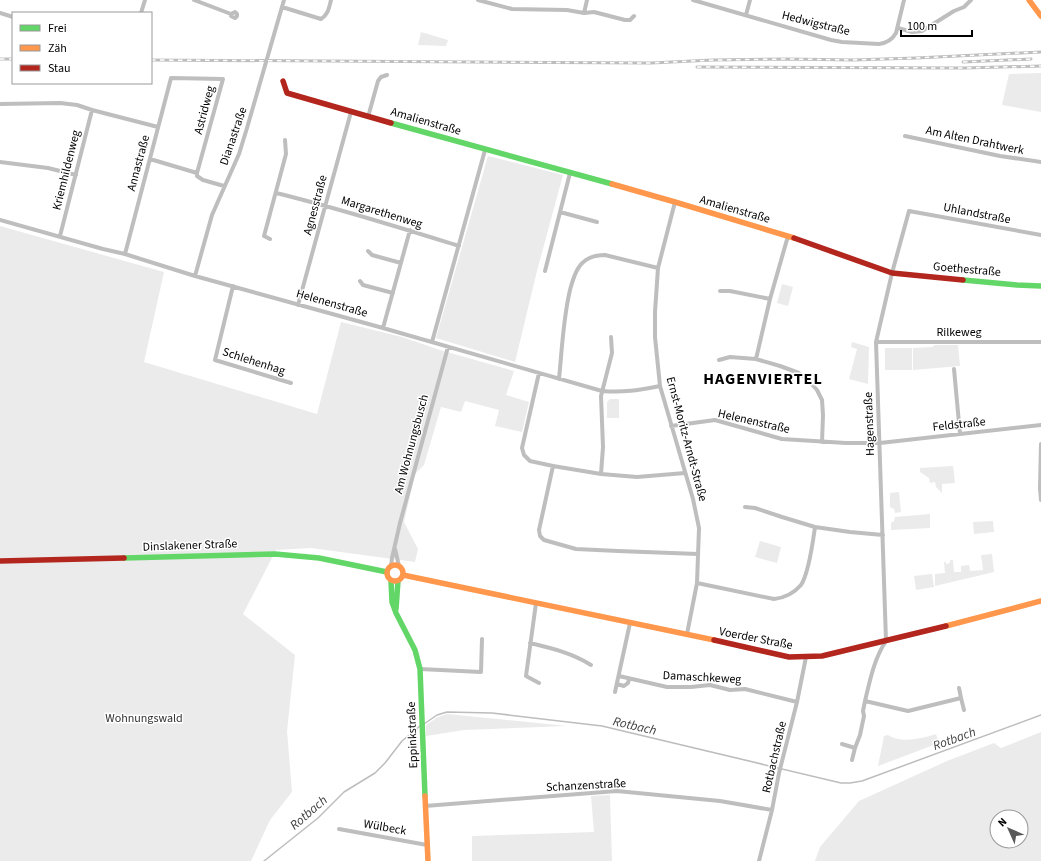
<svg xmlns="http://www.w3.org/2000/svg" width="1041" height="861" font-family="'Source Sans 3',sans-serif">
	<rect width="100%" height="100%" fill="#fff"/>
	<!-- green -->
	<path fill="#ebebeb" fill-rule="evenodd" d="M421,32L448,40L446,46L418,45Z
		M1041,73V112L1002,105L1009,74Z
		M488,156L563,175L537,271L515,362L436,338Z
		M0,226L164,272L144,362L317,414L341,322L402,337L440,350L514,371L506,395L529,402L522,432L495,426L499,410L465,401L461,412L441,407L424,465L415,474L404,522L418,549L415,562L311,548L276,550L243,614L295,655L287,731L292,792L270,820L251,861H0Z
		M782,284L793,287L788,306L777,303Z
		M852,342L869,347L868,384L849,379L857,349L851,347Z
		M935,345H958L960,366L913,370V348L932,347Z
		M885,348H912V370H885Z
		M610,399H619V418H607V402Z
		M953,466L955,483L942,484V493L936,487L935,482L930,483L929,478L920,472V468Z
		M899,492L901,512L895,513L894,509L890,507V493Z
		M930,514V528L891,530V523L894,521L895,517Z
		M993,521L994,532L974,534L973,522Z
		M760,541L781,547L777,563L755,557Z
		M992,554L994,572L935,586V574L945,573L944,562H946V564H948V563H950V560H953L954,572H961V566L969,565L970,571L983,570L981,555Z
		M932,574L934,587L916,590L914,576Z
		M447,714L567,726L464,730L426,736V725L438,717Z
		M1041,732V861H815L820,847L859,801L947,761L994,743L1001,748ZM997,817H1021V841H997Z
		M936,734L939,743L878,766L884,736L888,735C901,744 923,738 936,734Z
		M610,795L612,861H472V836L594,832L591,796Z"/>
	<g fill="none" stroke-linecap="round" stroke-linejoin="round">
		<!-- stream -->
		<path stroke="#bdbdbd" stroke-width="1.5" d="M424,724L437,715L447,712L492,713L602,726L841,783H850L862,781L1041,715
			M264,861L318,818L344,792L375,773L385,763L402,741L420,726"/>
		<!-- street -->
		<path stroke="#bebebe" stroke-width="4" d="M194,0L231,14L235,12L237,14V16L235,18L231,16V14
			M478,0L512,9L567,10L584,13L594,12L625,20H630L634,16
			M693,0L831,40L842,42L879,44C887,43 892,40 896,33L904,0
			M282,7L321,19C328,15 329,8 331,0
			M0,13L13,17
			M141,13L145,0
			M584,13L587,0
			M746,15L750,0
			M898,28L912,32L922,31L954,11L964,7L971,0
			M0,104L60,103L77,105L92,110L158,127
			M368,117L378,81L381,77L387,75
			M905,136L1000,156L1041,162
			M150,159L197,173
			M0,162L48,168L76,175
			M276,193C338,208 398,227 459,246
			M675,202L658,268L655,312V337L660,386L693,499L699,528L697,583L687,634
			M560,212L597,222
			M0,220L103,249L125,254L195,276L383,328L602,391C624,393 639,390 660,386
			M60,236L92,110
			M270,239L264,236L286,154L285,140
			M368,251L372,255L401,263
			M125,254L171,78L223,79L197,173V176L203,180L224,186
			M545,271L570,173
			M195,276L212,215L239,154L247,128L284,0
			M360,281L363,285L393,293
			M233,286L215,360L291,383
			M720,291H730L770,299
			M298,305L351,112
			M383,328L410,230
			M432,342L485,150
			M876,342H1041
			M756,359L770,299L788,236
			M719,360L730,357L756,359L780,366L799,373L807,379L817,390L822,400L823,415L822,442
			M954,369L960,434
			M539,373L522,448L524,455L530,461L553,466L601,474L637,477L685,473
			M559,379C562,350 563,319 570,290C572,283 574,274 579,267C585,258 595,255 605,255L658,268
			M671,426L715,420L782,439L846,443H880L1041,425
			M1041,444L1040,488L1041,500
			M553,466L539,530L540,536L544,540L576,549L618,551L698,554
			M601,474L603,447L601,396L612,353L611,337
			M745,507L755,508L782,517L815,527L850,532L883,535
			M395,549L399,566
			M391,566L392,558L400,523L448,347
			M697,583L774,599C784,598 794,593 801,585C809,573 813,541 815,527
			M536,603L526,676L539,683
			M530,643C551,648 572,653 591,665
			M420,669L481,672L482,639
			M619,676L667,687H691L710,685L730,690L745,689L797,702
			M617,684L624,686L628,683L629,679
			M959,688L961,698L908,711L865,701C870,680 874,659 886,641L876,342L892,273L909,211L1041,235
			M615,692L630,623
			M961,698L964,710
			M842,744L855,748
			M852,760L855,748L860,735L864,716L863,711L865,701
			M425,806L617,791L720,801L772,810
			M339,829L427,845
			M759,861L772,810L779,773L797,702L806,657"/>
		<!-- fast -->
		<path stroke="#63d668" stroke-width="5.5" d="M391,123L612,184
			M963,280L1017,285L1041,286
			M124,558L275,554L319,558L387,572
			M391,581L392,602L396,613L415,650L420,669L425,796
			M396,609L398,581"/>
		<!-- slow -->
		<path stroke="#ff974d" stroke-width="5.5" d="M1029,0L1041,16
			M612,184L675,202L794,238
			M387 573a8 8 0 1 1 16 0a8 8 0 1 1-16 0Z
			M403,575L714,640
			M946,626L1041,601
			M425,796L428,861"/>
		<!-- jam -->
		<path stroke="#b3261e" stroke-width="5.5" d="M283,81L287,93L391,123
			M794,238L892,273L963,280
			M0,561L124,558
			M714,640L789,657L822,656L946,626"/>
		<defs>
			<path id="rail" d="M0,59H13
				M151,60L651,63L713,60L789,59L853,60L916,58L1041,52
				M963,62L1031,59
				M697,67L964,68L1041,66"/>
		</defs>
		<!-- rail casing -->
		<use href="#rail" stroke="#bebebe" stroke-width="3"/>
		<!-- rail -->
		<use href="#rail" stroke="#fff" stroke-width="1.5" stroke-dasharray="4.5" stroke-linecap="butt"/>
	</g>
	<g text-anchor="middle" stroke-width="3" stroke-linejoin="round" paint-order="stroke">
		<!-- street labels -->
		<g font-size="12" fill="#000" stroke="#fff">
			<text transform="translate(816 23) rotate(14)" y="4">Hedwigstraße</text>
			<text transform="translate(204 110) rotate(-75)" y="4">Astridweg</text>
			<text transform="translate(426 121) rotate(16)" y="4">Amalienstraße</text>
			<text transform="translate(233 136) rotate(-71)" y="4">Dianastraße</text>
			<text transform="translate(975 140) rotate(12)" y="4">Am Alten Drahtwerk</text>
			<text transform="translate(138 163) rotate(-75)" y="4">Annastraße</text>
			<text transform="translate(66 170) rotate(-76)" y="4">Kriemhildenweg</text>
			<text transform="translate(315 205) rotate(-75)" y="4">Agnesstraße</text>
			<text transform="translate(735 209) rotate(16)" y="4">Amalienstraße</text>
			<text transform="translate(382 212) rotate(17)" y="4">Margarethenweg</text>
			<text transform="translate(977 213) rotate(11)" y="4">Uhlandstraße</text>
			<text transform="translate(967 269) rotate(5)" y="4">Goethestraße</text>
			<text transform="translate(332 303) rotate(16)" y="4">Helenenstraße</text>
			<text x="959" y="336">Rilkeweg</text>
			<text transform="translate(254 361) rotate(18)" y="4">Schlehenhag</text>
			<text transform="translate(754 421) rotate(13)" y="4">Helenenstraße</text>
			<text transform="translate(869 424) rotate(-92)" y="4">Hagenstraße</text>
			<text transform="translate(959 424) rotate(-6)" y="4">Feldstraße</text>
			<text transform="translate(687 439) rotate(75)" y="4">Ernst-Moritz-Arndt-Straße</text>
			<text transform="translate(411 444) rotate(-75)" y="4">Am Wohnungsbusch</text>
			<text transform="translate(190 545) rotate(-2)" y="4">Dinslakener Straße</text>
			<text transform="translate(756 638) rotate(11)" y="4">Voerder Straße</text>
			<text transform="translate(702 677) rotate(3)" y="4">Damaschkeweg</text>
			<text transform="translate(412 735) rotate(-92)" y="4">Eppinkstraße</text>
			<text transform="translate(774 757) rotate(-77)" y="4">Rotbachstraße</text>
			<text transform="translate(586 785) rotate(-3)" y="4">Schanzenstraße</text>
			<text transform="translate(385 827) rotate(10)" y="4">Wülbeck</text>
		</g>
		<!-- park labels -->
		<g font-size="12" fill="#313131" stroke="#fff">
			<text x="144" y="722">Wohnungswald</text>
		</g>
		<!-- water labels -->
		<g font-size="13" font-style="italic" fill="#424242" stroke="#fff">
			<text transform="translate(635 725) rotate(13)" y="5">Rotbach</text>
			<text transform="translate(954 738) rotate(-20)" y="5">Rotbach</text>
			<text transform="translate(308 812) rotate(-41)" y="5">Rotbach</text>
		</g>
		<!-- district labels -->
		<g font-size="16" font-weight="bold" letter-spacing="1" fill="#000" stroke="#fff">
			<text x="763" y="384">HAGENVIERTEL</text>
		</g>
	</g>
	<!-- legend -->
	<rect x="12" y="12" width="140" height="72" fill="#ffffff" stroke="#999999"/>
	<rect x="20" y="25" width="20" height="6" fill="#63d668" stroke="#999999"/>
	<text x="48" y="32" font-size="12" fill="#000000">Frei</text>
	<rect x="20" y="45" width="20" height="6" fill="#ff974d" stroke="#999999"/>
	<text x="48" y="52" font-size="12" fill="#000000">Zäh</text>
	<rect x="20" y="65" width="20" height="6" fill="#b3261e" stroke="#999999"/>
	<text x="48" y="72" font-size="12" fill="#000000">Stau</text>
	<!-- north arrow -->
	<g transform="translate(1009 829) rotate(315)"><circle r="19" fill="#ffffff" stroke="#999999"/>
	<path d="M0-3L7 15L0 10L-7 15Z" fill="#595959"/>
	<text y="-6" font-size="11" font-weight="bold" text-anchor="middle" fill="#000000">N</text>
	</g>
	<!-- scale -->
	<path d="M901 30v6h71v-6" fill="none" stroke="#000000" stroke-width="2"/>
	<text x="907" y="30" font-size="12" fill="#000000" stroke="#ffffff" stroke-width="3" paint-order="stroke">100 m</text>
</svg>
